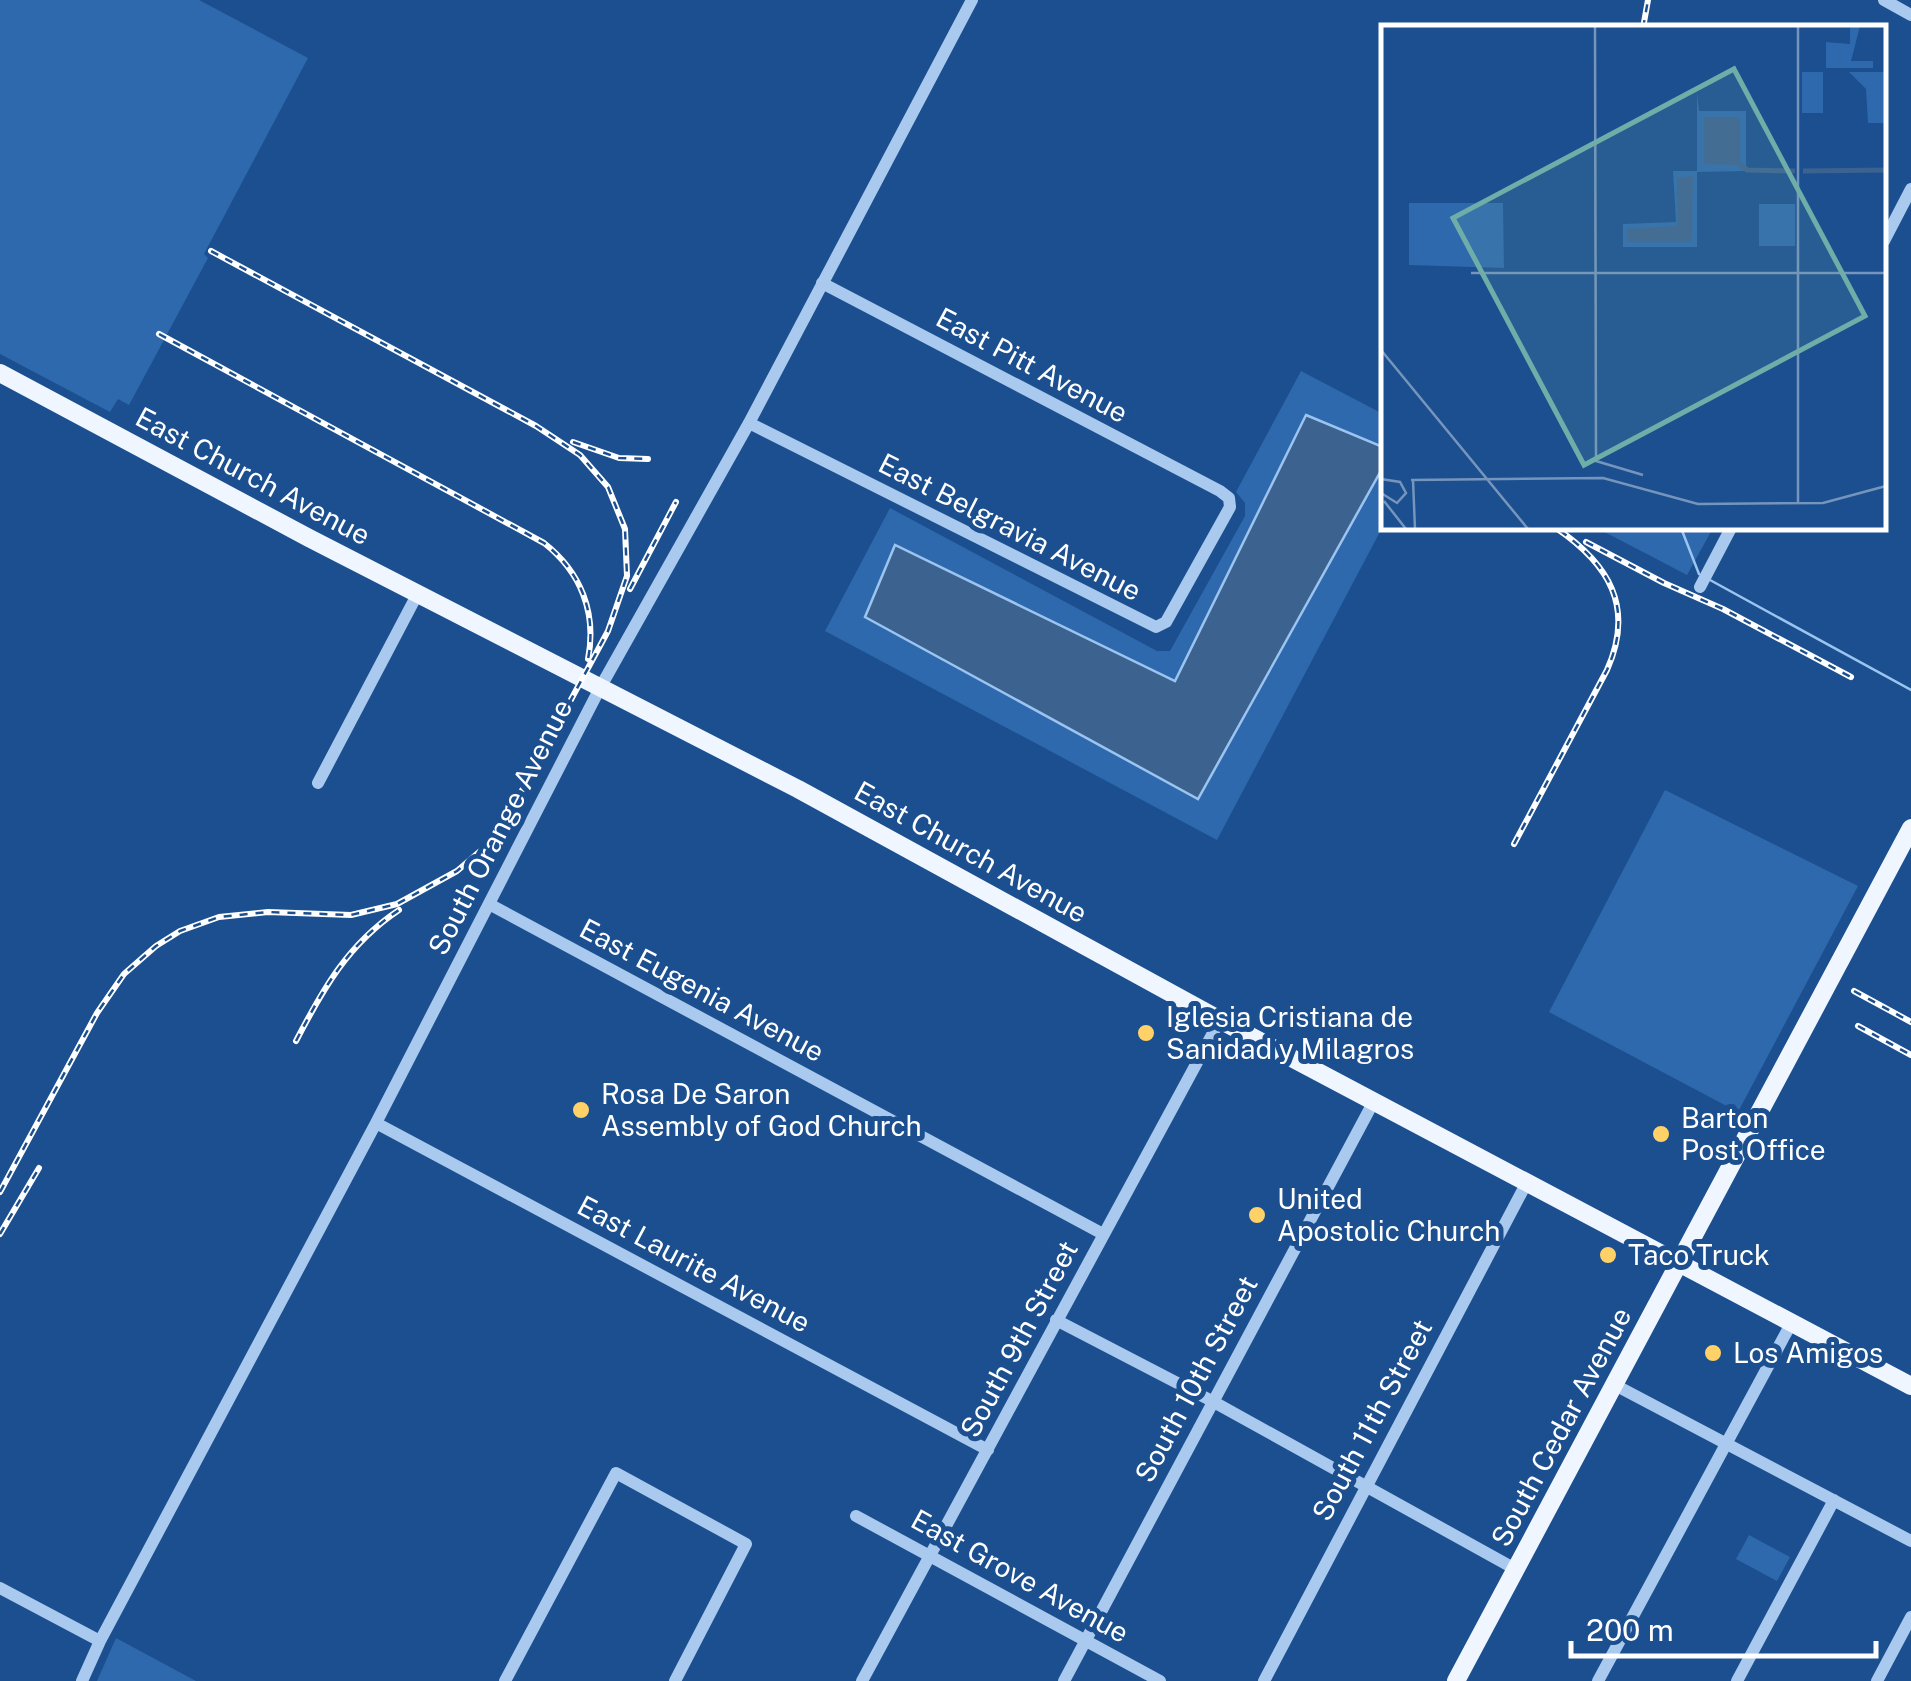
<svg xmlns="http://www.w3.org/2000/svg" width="1911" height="1681" font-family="'Public Sans',sans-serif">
	<rect width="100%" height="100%" fill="#1b4f8f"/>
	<!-- green -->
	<path fill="#2e69ad" d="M0,0H199L308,58L204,254L208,258L129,405L118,399L110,412L0,354Z
		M1301,371L1383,414V526L1217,840L825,631L890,508L1157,651H1170L1245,516V503L1236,492Z
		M1597,528H1713L1687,575Z
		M1665,790L1858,886L1738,1112L1549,1012Z
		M1749,1535L1790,1557L1777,1581L1736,1559Z
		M116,1638L196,1681H97Z"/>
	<!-- water -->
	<path fill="#3c6290" stroke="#9cc4f0" stroke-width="2.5" d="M1306,415L1383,447V467L1198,799L865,617L895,545L1175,681Z"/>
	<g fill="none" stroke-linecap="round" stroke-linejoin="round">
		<!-- stream -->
		<path stroke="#9cc4f0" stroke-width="2.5" d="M1681,528L1699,574
			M1710,580L1911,690"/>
		<!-- minor -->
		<path stroke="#a9c9ee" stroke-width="12" d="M1884,0L1911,15
			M1884,241L1911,189
			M749,423L1156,627L1166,622L1230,507L1229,498L1220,491L822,283
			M1700,587L1731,528
			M318,783L418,593
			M489,904L1103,1234
			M376,1123L988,1450
			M1056,1320L1212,1401L1517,1570
			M1613,1384L1911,1541
			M856,1516L1160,1681
			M0,1588L100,1641
			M82,1681L100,1641L376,1123L600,688L749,423L972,0
			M505,1681L616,1473L746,1544L675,1681
			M862,1681L1220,1020
			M1064,1681L1374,1101
			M1264,1681L1526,1184
			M1598,1681L1792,1322
			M1737,1681L1834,1500
			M1877,1681L1911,1617"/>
		<!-- major -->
		<path stroke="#f0f6ff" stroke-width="18" d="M0,373L309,538L798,789L1220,1020L1911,1386
			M1456,1681L1911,828"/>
		<defs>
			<path id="rail" d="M1643,28L1648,0
				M159,334L544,543C581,572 597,613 588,659
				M573,442L619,458L648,459
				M1586,542L1664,583L1723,609L1851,677
				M630,589L676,502
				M1514,844L1607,670C1635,607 1609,564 1556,528
				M1854,991L1911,1022
				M1858,1026L1911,1055
				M296,1041C323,989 348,944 399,910
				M0,1192L97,1013L124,974L156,946L180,931L219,917L268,912L351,915L397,904L457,871L485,847L505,822L608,631L627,576L625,529L608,487L580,455L536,426L211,251
				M0,1234L39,1168"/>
		</defs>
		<!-- rail casing -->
		<use href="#rail" stroke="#fff" stroke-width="6"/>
		<!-- rail -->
		<use href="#rail" stroke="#1b4f8f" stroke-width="2.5" stroke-dasharray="8" stroke-linecap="butt"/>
	</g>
	<!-- markers -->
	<g fill="#ffd166" stroke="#1b4f8f" stroke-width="4">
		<circle cx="1146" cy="1033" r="10"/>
		<circle cx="581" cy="1110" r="10"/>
		<circle cx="1661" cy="1134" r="10"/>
		<circle cx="1257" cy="1215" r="10"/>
		<circle cx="1608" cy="1255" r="10"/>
		<circle cx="1713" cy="1353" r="10"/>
	</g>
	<g text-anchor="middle" stroke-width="10" stroke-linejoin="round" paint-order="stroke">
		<!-- street labels -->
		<g font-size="28" fill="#fff" stroke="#1b4f8f">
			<text transform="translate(1032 365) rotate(28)" y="10">East Pitt Avenue</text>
			<text transform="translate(253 476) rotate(28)" y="10">East Church Avenue</text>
			<text transform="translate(1010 527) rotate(27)" y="10">East Belgravia Avenue</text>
			<text transform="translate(500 827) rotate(-63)" y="10">South Orange Avenue</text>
			<text transform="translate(971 852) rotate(29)" y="10">East Church Avenue</text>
			<text transform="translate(702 990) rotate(28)" y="10">East Eugenia Avenue</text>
			<text transform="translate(694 1264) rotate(28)" y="10">East Laurite Avenue</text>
			<text transform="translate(1019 1339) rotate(-62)" y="10">South 9th Street</text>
			<text transform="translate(1196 1379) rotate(-62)" y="10">South 10th Street</text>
			<text transform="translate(1372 1420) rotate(-62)" y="10">South 11th Street</text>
			<text transform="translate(1561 1427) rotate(-62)" y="10">South Cedar Avenue</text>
			<text transform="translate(1020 1576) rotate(29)" y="10">East Grove Avenue</text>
		</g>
		<!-- poi labels -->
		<g font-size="28" fill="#fff" stroke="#1b4f8f" text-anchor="start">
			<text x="1166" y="1027">Iglesia Cristiana de<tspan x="1166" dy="32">Sanidad y Milagros</tspan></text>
			<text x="601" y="1104">Rosa De Saron<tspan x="601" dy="32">Assembly of God Church</tspan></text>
			<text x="1681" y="1128">Barton<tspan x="1681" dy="32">Post Office</tspan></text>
			<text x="1277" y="1209">United<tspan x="1277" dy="32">Apostolic Church</tspan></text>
			<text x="1628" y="1265">Taco Truck</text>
			<text x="1733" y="1363">Los Amigos</text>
		</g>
	</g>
	<!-- overview -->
	<g transform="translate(1381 25)">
		<rect width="505" height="505" fill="#1b4f8f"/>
		<path d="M469,1H479L470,36H492V43H445V17L469,19ZM421,47H442V88H421ZM468,47H505V98H487L485,64ZM316,68L318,86H365V146L316,147V222H242V199L295,197L292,146H316ZM28,178H122L123,243L28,240ZM378,179H414V221H378Z" fill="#2e69ad"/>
		<path d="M323,92H359V140L323,139ZM312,151L310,217H247L246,204L297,201L296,153Z" fill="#3c6290"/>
		<path fill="none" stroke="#3c6290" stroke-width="5" d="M359,139L366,145L414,146M422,146L505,145"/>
		<path fill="none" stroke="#7695bc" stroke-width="2.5" d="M214,1L215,436L262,450M90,248H505M0,325L147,504M0,454L19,457L25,468L16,478L0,468M30,455L222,453L317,479L442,478L505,461M32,455L34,504M3,476L25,504M417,479V1"/>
		<path fill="#6fada8" fill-opacity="0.15" stroke="#6fada8" stroke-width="5" d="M353,44L484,291L203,440L72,193Z"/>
		<rect width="505" height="505" fill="none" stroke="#fff" stroke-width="5"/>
	</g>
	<!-- scale -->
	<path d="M1571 1641v15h305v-15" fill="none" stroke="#ffffff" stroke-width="5"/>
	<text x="1586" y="1641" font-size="30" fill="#ffffff" stroke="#1b4f8f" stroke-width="8" paint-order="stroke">200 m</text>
</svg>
